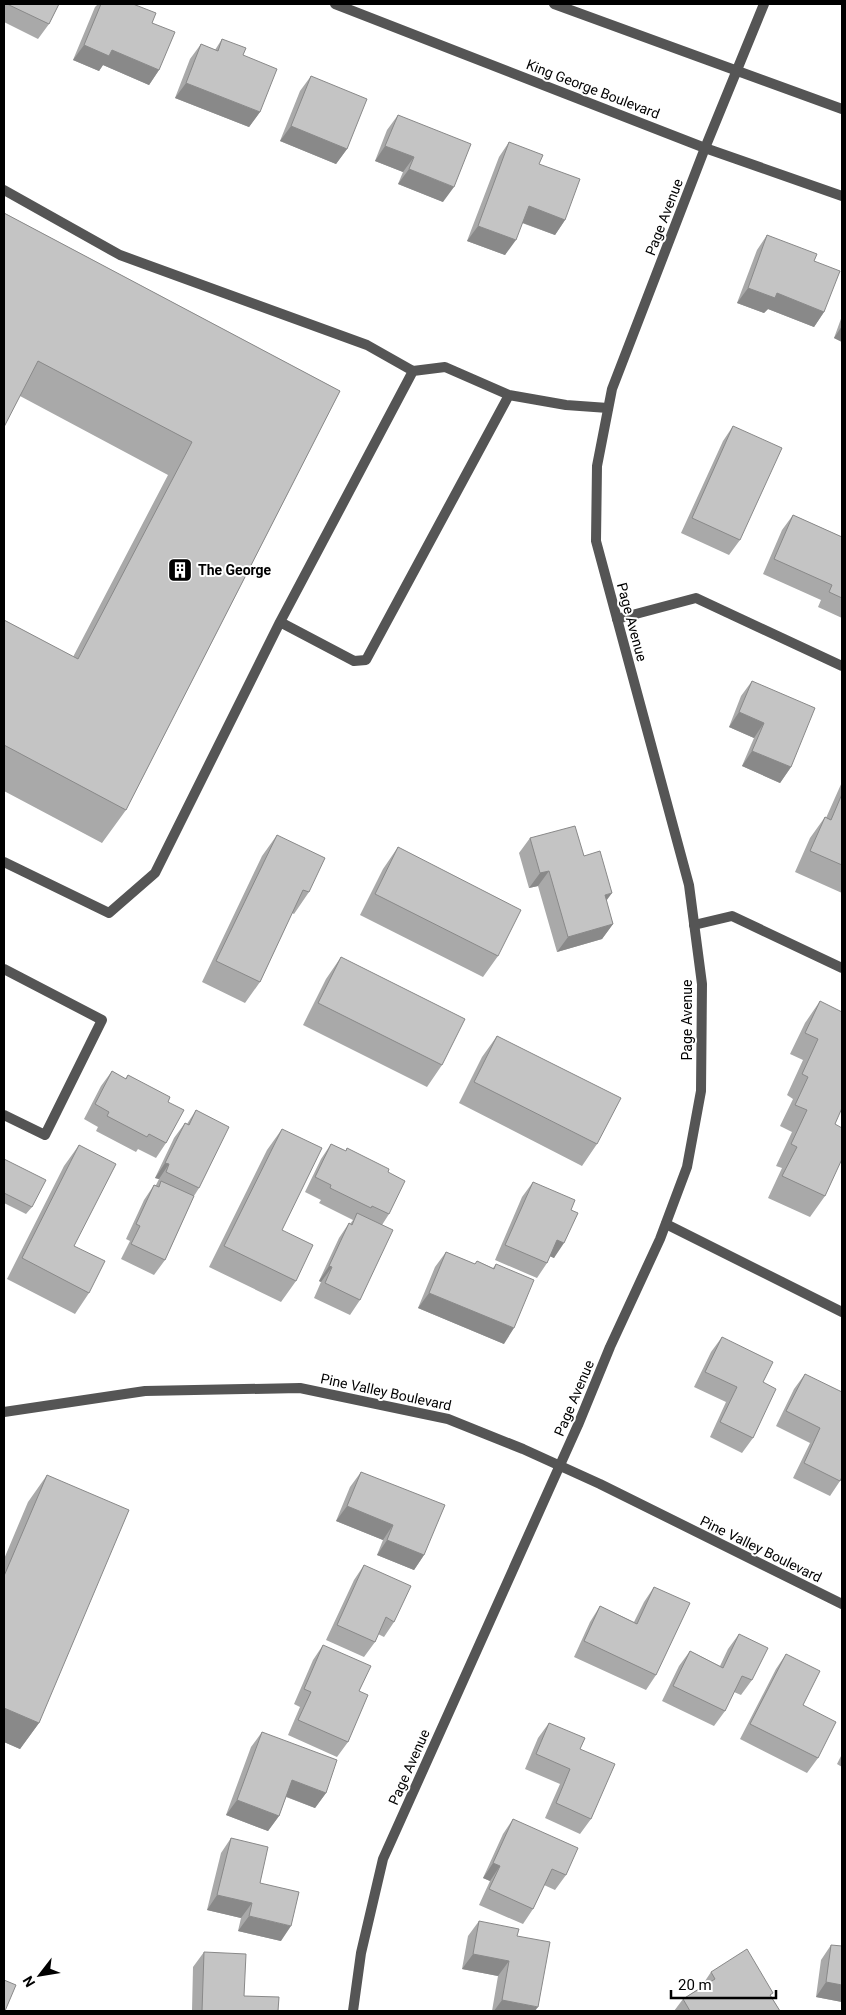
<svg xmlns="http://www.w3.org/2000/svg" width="846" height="2015" font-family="Roboto,sans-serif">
	<rect width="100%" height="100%" fill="#fff"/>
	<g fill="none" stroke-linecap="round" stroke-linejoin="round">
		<!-- service -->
		<path stroke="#555" stroke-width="10" d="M4,190L120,255L367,345L413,371L280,622L155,873L109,913L4,862
			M413,371L445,367L509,395L566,405L608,408
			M617,619L696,598L842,666
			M280,622L354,661L366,660L509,395
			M694,925L732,916L842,968
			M4,969L102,1020L45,1135L4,1115
			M666,1224L842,1312"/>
		<!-- minor -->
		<path stroke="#555" stroke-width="10" d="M335,4L705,148L842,196
			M554,4L842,109
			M4,1412L145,1391L300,1388L448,1419L523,1449L600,1484L842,1604
			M353,2011L361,1953L383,1859L578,1425L610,1347L660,1239L687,1167L701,1091L702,984L689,885L596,541L597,466L612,389L705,148L764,4"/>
	</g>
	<!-- wall -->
	<path fill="#a9a9a9" d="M4,4H59L49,24L38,39L4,22Z
		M98,4H133L152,23L159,70L149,85L103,65L99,71L73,60L95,7Z
		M222,39L243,55L260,112L249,127L175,98L190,59L201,44L215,50Z
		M311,76L347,149L336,164L280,141L300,91Z
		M398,115L443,202L398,184L403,172L375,161L387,130Z
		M509,142L539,164L565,220L555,235L522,223L505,255L467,241L499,157Z
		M4,213L340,391L126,810L102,843L4,791V620L73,657L168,475L20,396Z
		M767,235L814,261L824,312L814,327L768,309L764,313L737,303L757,250Z
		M842,316V342L834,338Z
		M733,426L740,540L729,555L681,533L723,441Z
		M793,515L842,537V618L818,607L821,600L763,574L782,530Z
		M752,681L791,767L780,783L742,766L754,738L729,727L741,696Z
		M842,782V893L795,872L810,838L825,817L826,818Z
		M277,835L309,892L294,914L292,913L260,982L245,1003L202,982L262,856Z
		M530,838L584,856L606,901L613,924L602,939L557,952L538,886L529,888L519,853Z
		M398,847L498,956L483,977L360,915L383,869Z
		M341,957L442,1065L427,1087L303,1025L326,979Z
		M820,1001L835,1124L825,1196L810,1217L768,1198L782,1168L776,1166L792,1132L780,1126L793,1099L787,1095L803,1060L790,1054L805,1023Z
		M497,1036L597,1144L582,1166L459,1103L482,1057Z
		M112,1071L125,1079L128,1075L168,1102L166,1143L156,1158L138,1149L136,1152L96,1131L98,1127L84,1119L101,1086Z
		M196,1110L199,1188L194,1196L165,1260L154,1275L121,1259L130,1241L126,1239L144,1200L154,1185H156L159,1179L155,1178L174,1138L185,1123L187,1124Z
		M282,1129V1230L296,1281L281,1302L209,1267L267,1150Z
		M331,1144L388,1172L389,1214L382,1225L360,1300L350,1315L314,1298L321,1282L319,1281L339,1238L349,1223L350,1224L353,1220L319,1203L321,1200L305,1192L321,1159Z
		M79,1145L74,1246L89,1293L75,1314L7,1279L64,1166Z
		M4,1159L32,1207L26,1214L4,1203Z
		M533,1182L571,1210L554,1258L550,1256L547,1263L537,1278L495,1260L522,1197Z
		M446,1252L475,1264L477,1261L493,1268L496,1264L504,1344L418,1308L435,1267Z
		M722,1337L763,1382L753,1438L742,1453L710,1437L726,1402L694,1387L711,1352Z
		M805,1374L840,1481L830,1496L793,1478L810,1443L776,1426L794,1389Z
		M361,1472L424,1555L414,1570L377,1555L383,1540L336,1521L350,1487Z
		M47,1475L39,1723L20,1749L4,1742V1559L28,1502Z
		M364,1565L394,1622L384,1637L378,1634L375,1642L364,1657L326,1640L354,1580Z
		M654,1587L656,1675L646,1690L574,1657L590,1622L600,1606L634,1622L644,1602Z
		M739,1634L752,1680L741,1695L734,1692L725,1711L714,1726L662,1701L679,1666L690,1651L720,1666L728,1649Z
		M323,1645L359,1691L348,1742L337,1757L288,1735L300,1707L294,1704L313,1660Z
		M786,1654L803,1705L818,1758L807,1773L740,1739L776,1669Z
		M549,1723L580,1749L591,1819L580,1834L545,1818L560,1784L525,1769L538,1738Z
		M262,1732L326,1793L315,1808L286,1797L279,1816L268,1831L226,1815L251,1747Z
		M842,1754V1767L837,1764Z
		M513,1819L566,1875L555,1890L544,1885L533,1909L523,1924L479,1905L490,1881L483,1878L503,1834Z
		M231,1838L260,1883L281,1941L238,1931L241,1918L207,1910L221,1853Z
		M479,1921L517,1936L535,2011H492L498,1976L462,1969L468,1936Z
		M831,1945L842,2002L816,1997L821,1960Z
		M204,1952L244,1996L278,2011H192L193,1967Z
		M711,1972L771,1996L780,2011H674L683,1999L701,1987Z"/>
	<!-- shaded-wall -->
	<path fill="#898989" d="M84,45L112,50L159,70L149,85L103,65L99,71L73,60Z
		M186,83L260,112L249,127L175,98Z
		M291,126L347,149L336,164L280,141Z
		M385,146L414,157L403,172L375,161Z
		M409,169L454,187L443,202L398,184Z
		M529,206L565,220L555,235L518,221Z
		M478,226L516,240L505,255L467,241Z
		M748,288L777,293L824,312L814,327L768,309L764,313L737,303Z
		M842,326V342L834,338Z
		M739,712L764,723L754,738L729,727Z
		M752,751L791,767L780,783L742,766Z
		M549,871L538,886L529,888L540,873Z
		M612,893L601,908L605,895Z
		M613,924L602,939L557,952L568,937Z
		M165,1163L169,1164L159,1179L155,1178Z
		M557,1240L564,1243L554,1258L547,1255Z
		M329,1266L332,1267L321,1282L319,1281Z
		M429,1293L514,1328L504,1344L418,1308Z
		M347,1506L393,1525L383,1540L336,1521Z
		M387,1540L424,1555L414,1570L377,1555Z
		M4,1708L39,1723L20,1749L4,1742Z
		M292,1780L326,1793L315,1808L282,1795Z
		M237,1800L279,1816L268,1831L226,1815Z
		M493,1863L500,1866L490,1881L483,1878Z
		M217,1895L252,1903L241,1918L207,1910Z
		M249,1916L291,1926L281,1941L238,1931Z
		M473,1954L509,1961L498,1976L462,1969Z
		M826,1982L842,1985V2002L816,1997Z
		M502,2000L538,2007L535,2011H494Z"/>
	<!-- building -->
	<path fill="#c4c4c4" stroke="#898989" d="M7,4H59L49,24Z
		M101,4H133L156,13L152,23L175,32L159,70L112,50L109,56L84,45Z
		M222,39L246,48L243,55L277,69L260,112L186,83L201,44L218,51Z
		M311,76L367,99L347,149L291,126Z
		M398,115L471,144L454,187L409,169L414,157L385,146Z
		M509,142L543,155L539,164L580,179L565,220L529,206L516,240L478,226Z
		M4,213L340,391L126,810L4,745V620L78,659L192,442L38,361L4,427Z
		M767,235L817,254L814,261L840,271L824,312L777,293L775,298L748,288Z
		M733,426L782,448L740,540L692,518Z
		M793,515L842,537V598L829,592L832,585L774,559Z
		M752,681L815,708L791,767L752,751L764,723L739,712Z
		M842,794V865L810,851L825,817L831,820Z
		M575,826L584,856L600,851L612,893L605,895L613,924L568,937L549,871L540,873L530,838Z
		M277,835L325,858L309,892L303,890L260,982L216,961Z
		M398,847L521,910L498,956L375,894Z
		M341,957L465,1019L442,1065L318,1003Z
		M820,1001L842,1012V1108L835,1124L842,1128V1159L825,1196L782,1176L797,1147L791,1144L807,1110L795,1105L808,1077L802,1074L818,1039L805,1033Z
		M497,1036L621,1098L597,1144L474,1082Z
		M112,1071L126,1079L128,1075L170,1097L168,1102L184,1110L166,1143L149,1134L147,1137L107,1116L109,1112L95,1104Z
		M196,1110L229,1127L199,1188L166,1172L169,1164L165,1163L185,1123L189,1125Z
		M282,1129L322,1148L282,1230L313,1245L296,1281L224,1246Z
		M331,1144L346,1151L347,1148L389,1169L388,1172L405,1181L389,1214L372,1206L371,1208L330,1188L331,1185L315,1177Z
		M79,1145L116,1164L74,1246L105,1261L89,1293L22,1258Z
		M4,1159L46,1180L32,1207L4,1193Z
		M161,1181L194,1196L165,1260L131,1244L140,1226L136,1224L154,1185L159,1187Z
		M533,1182L575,1200L571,1210L578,1213L564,1243L557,1240L547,1263L505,1245Z
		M357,1213L393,1230L360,1300L325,1283L332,1267L329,1266L349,1223L352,1225Z
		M446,1252L475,1264L477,1261L494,1269L496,1264L534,1280L514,1328L429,1293Z
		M722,1337L773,1362L763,1382L776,1389L753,1438L720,1422L737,1387L705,1372Z
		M805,1374L842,1392V1477L840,1481L804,1463L820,1428L786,1411Z
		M361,1472L445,1505L424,1555L387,1540L393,1525L347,1506Z
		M47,1475L129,1510L39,1723L4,1708V1576Z
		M364,1565L411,1586L394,1622L386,1617L375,1642L337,1625Z
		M654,1587L690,1603L656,1675L584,1641L600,1606L637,1624Z
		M739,1634L768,1648L752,1680L742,1676L725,1711L673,1686L690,1651L723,1668Z
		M323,1645L371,1666L359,1691L368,1695L348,1742L298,1720L311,1692L304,1689Z
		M786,1654L820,1671L803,1705L836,1722L818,1758L750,1724Z
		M549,1723L585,1738L580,1749L615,1764L591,1819L556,1803L570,1769L536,1754Z
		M262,1732L337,1760L326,1793L292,1780L279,1816L237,1800Z
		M513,1819L578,1848L566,1875L552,1869L533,1909L489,1889L500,1866L493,1863Z
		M231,1838L268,1847L260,1883L299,1892L291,1926L249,1916L252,1903L217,1895Z
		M479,1921L519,1929L517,1936L550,1942L538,2007L502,2000L509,1961L473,1954Z
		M831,1945L842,1946V1985L826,1982Z
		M747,1949L773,1993L770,1995L780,2011H690L683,1999L715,1979L711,1972Z
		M204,1952L246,1954L244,1996L279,1997L278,2011H202Z
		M4,1980L16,1985L5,2011H4Z"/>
	<!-- icons -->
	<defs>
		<symbol id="building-square" viewBox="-11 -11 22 22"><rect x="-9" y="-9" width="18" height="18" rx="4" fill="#000" stroke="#fff"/><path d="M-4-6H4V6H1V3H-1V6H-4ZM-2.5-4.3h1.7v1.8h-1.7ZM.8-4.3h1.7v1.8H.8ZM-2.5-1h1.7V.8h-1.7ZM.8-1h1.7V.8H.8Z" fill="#fff"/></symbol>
	</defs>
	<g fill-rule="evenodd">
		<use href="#building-square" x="166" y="556" width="28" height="28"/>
	</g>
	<g text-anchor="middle" stroke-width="4" stroke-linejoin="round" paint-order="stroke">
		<!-- street labels -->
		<g font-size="14" fill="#000" stroke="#fff">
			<text transform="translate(593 89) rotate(21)" y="5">King George Boulevard</text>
			<text transform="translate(664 217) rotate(-69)" y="5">Page Avenue</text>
			<text transform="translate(632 622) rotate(75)" y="5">Page Avenue</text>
			<text transform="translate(687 1020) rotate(-90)" y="5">Page Avenue</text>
			<text transform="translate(386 1392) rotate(12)" y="5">Pine Valley Boulevard</text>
			<text transform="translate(574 1398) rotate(-67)" y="5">Page Avenue</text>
			<text transform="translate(761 1549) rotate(26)" y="5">Pine Valley Boulevard</text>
			<text transform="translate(409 1767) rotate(-66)" y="5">Page Avenue</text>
		</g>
		<!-- poi labels -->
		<g font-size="14" font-weight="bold" fill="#000" stroke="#fff" text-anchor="start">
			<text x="198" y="575">The George</text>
		</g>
	</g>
	<!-- border -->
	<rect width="846" height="2015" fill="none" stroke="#000000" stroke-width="10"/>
	<!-- north arrow -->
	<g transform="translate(40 1975) rotate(239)" stroke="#ffffff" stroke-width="4" paint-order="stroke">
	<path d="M0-4L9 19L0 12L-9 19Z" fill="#000000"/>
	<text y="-8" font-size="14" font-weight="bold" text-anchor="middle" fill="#000000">N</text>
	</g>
	<!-- scale -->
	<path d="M671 1990v8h105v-8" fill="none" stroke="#000000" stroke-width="2.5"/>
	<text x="678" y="1990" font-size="15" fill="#000000" stroke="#ffffff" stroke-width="4" paint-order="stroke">20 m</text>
</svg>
